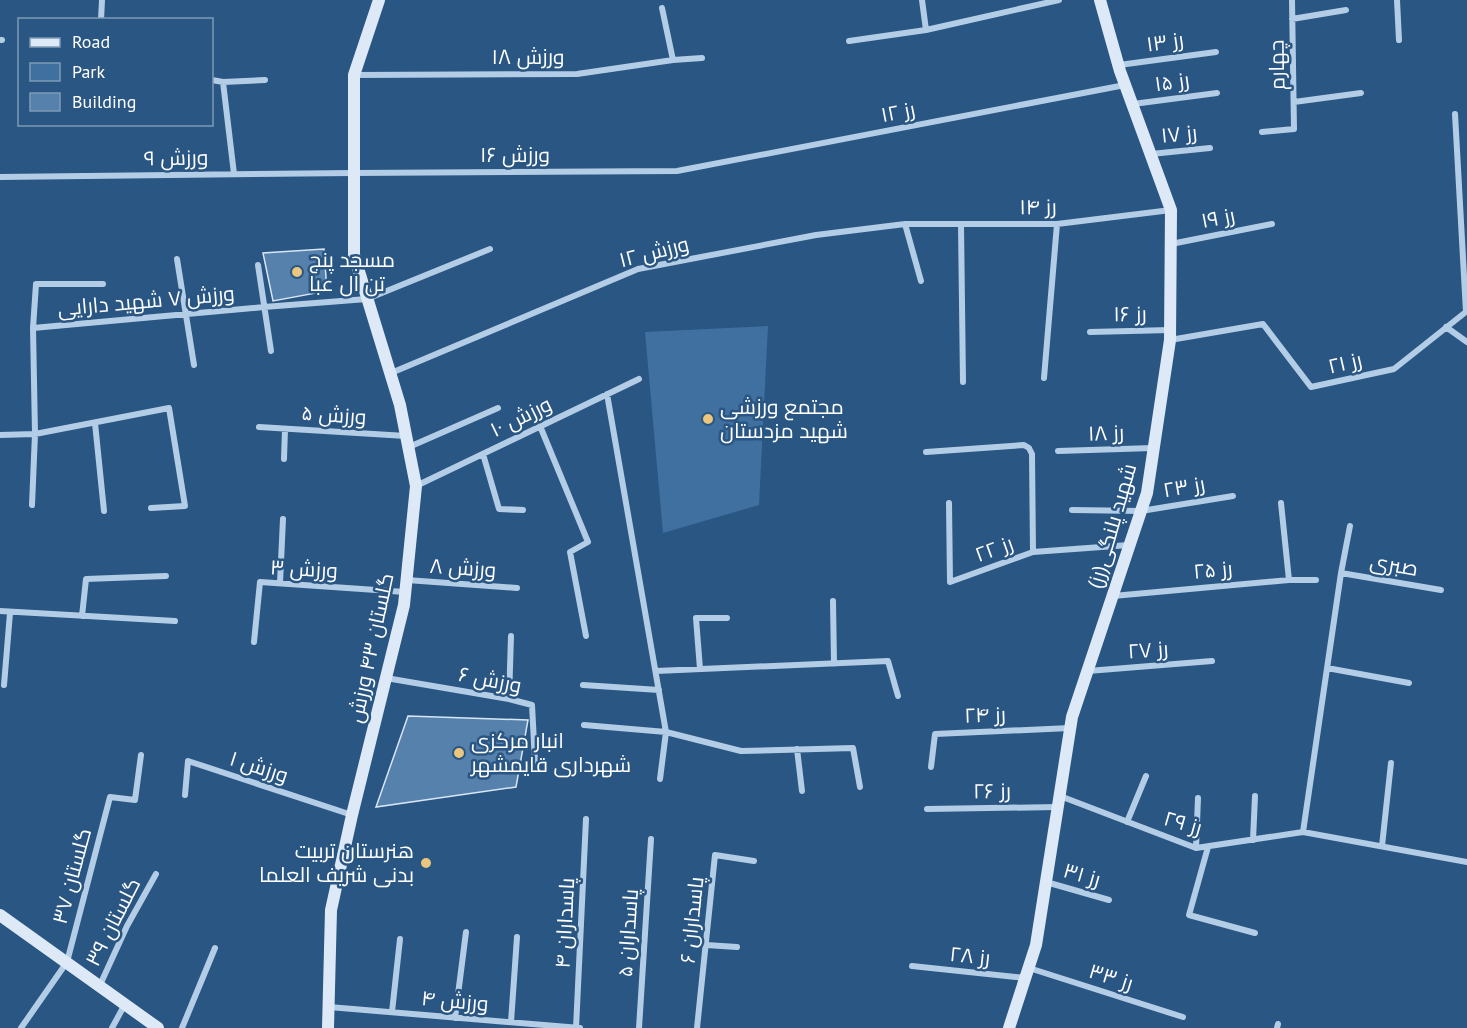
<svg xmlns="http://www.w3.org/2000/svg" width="1467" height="1028" font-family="'PT Sans',Cairo,sans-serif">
	<rect width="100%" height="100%" fill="#2a5683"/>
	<!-- green -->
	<path fill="#3f709f" d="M768,326L759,505L663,533L645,332Z"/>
	<!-- building -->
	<path fill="#5681ac" stroke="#d7e6f5" stroke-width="1.5" d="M324,249L327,291L273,301L263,253Z
		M408,716L528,720L516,787L376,807Z"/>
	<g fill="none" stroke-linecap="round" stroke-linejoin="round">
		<!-- street -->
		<path stroke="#b4cde6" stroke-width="6" d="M922,0L926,30
			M1397,0L1399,40
			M662,8L673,60
			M1292,19L1346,10
			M101,20L102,0
			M0,40H2
			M849,41L926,30L1059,0
			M1119,65L1216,52
			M354,75L577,74L673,60L702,58
			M212,80L223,82L265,80
			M223,82L234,174
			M1294,102L1361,93
			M1133,104L1217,93
			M1455,114L1466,312
			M1262,132L1294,129L1292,0
			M1151,154L1210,148
			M0,177L353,173L677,171L1125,85
			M905,224L921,281
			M961,225L963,382
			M1171,244L1272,224
			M177,259L194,365
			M258,265L271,351
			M1446,327L1467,342
			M33,328L36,284H103
			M1090,332L1170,330
			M1170,340L1263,324L1311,387L1394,369L1467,311
			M391,373L638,269L816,235L905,224H1057L1171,210
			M1044,378L1057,224
			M607,394L666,732L660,779
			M95,423L104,511
			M540,426L588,542L570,552L586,636
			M259,427L406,436
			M0,435L35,434L169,408L185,506L151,508
			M409,447L498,408
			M1058,451L1153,448
			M926,452L1024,445L1029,448L1032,454L1033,552
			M483,454L499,509L523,510
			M284,459L285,429
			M416,486L639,379
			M949,503L950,582L1033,552L1129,545
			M1281,503L1289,580
			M32,505L35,434L33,328L264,307L367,299L490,249
			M1072,510L1141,511L1233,496
			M1341,573L1441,590
			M407,580L517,588
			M280,583L283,519
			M1113,596L1289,580H1316
			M833,601L834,664
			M0,611L175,621
			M82,616L86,579L166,576
			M254,642L260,582L405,592
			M1327,668L1409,683
			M700,669L696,618H727
			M656,671L888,661L898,696
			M1088,671L1212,661
			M386,678L509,699L532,705L535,762
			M4,685L10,613
			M583,685L659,690
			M509,699L511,636
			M584,725L666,732L741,751L853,748L860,787
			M797,749L802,791
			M931,767L935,734L1070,728
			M185,795L188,761L352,815
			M1060,796L1196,848L1303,832L1467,862
			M927,809L1057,807
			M1127,822L1146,776
			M1303,832L1341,573L1350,526
			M1253,840L1255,796
			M1382,846L1391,763
			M1208,847L1189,915L1255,933
			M1196,848L1198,798
			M1046,882L1109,900
			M706,945L737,947
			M912,966L1025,978
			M1029,968L1183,1017
			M100,985L127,926L156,874
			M329,1007L580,1028
			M392,1012L400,939
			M455,1018L466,932
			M511,1022L517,937
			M21,1028L67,962L110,797L135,800L141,755
			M112,1028L125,1004
			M182,1028L215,948
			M576,1028L586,819
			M639,1028L651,839
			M697,1028L715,855L754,861
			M1277,1028L1278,1024"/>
		<!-- secondary -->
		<path stroke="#dde9f6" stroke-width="12" d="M0,915L158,1028
			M328,1028L331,910L352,815L404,605L416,486L400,405L354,255V75L379,0
			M1009,1028L1036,945L1072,717L1147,493L1170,340L1171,210L1120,71L1100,0"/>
	</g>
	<!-- markers -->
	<g fill="#ecc67c" stroke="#2a5683" stroke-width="2">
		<circle cx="297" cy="272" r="6"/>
		<circle cx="708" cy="419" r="6"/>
		<circle cx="459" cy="753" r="6"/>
		<circle cx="426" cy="863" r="6"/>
	</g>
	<g text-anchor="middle" stroke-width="5" stroke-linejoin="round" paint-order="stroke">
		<!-- street labels -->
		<g font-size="21" fill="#fff" stroke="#2a5683">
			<text transform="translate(1165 42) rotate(-8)" y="7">رز ۱۳</text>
			<text x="528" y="64">ورزش ۱۸</text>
			<text transform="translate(1277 65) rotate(-91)" y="7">چهارم</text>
			<text transform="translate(1172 82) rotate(-8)" y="7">رز ۱۵</text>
			<text transform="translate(898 112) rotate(-11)" y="7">رز ۱۲</text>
			<text transform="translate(1179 134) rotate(-6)" y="7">رز ۱۷</text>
			<text x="515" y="162">ورزش ۱۶</text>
			<text transform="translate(176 158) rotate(-1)" y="7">ورزش ۹</text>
			<text transform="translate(1038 207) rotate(-1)" y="7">رز ۱۴</text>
			<text transform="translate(1218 218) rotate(-11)" y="7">رز ۱۹</text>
			<text transform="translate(654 252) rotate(-14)" y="7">ورزش ۱۲</text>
			<text transform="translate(146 301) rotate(-5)" y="7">ورزش ۷ شهید دارایی</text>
			<text transform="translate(1130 314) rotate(-1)" y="7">رز ۱۶</text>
			<text transform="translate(1345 363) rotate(-13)" y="7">رز ۲۱</text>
			<text transform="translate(334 415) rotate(4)" y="7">ورزش ۵</text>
			<text transform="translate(521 417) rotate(-26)" y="7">ورزش ۱۰</text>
			<text transform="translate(1106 433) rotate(-2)" y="7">رز ۱۸</text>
			<text transform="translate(1184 487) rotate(-10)" y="7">رز ۲۳</text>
			<text transform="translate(1112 526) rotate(-74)" y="7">شهید پلنگی(رز)</text>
			<text transform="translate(994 549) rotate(-20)" y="7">رز ۲۲</text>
			<text transform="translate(1394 565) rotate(10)" y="7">صبری</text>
			<text transform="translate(463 568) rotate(4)" y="7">ورزش ۸</text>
			<text transform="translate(304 569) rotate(3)" y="7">ورزش ۳</text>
			<text transform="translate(1213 570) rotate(-5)" y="7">رز ۲۵</text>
			<text transform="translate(371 648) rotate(-78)" y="7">گلستان ۴۳ ورزش</text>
			<text transform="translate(1148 650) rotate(-4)" y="7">رز ۲۷</text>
			<text transform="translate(490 680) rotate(11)" y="7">ورزش ۶</text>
			<text transform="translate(985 715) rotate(-2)" y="7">رز ۲۴</text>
			<text transform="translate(259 767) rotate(18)" y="7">ورزش ۱</text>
			<text transform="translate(992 791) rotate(-1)" y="7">رز ۲۶</text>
			<text transform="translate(1183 823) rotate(16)" y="7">رز ۲۹</text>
			<text transform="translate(1082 875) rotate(16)" y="7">رز ۳۱</text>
			<text transform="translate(72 876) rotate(-75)" y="7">گلستان ۳۷</text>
			<text transform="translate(692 920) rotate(-84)" y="7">پاسداران ۶</text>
			<text transform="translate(113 922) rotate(-63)" y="7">گلستان ۳۹</text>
			<text transform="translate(565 923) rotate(-87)" y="7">پاسداران ۴</text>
			<text transform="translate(628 933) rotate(-86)" y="7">پاسداران ۵</text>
			<text transform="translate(970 956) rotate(6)" y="7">رز ۲۸</text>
			<text transform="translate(1111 977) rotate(17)" y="7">رز ۳۳</text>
			<text transform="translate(455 1001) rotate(5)" y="7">ورزش ۴</text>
		</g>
		<!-- poi labels -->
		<g font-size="21" fill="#fff" stroke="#2a5683" text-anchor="start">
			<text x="309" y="267">مسجد پنج<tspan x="309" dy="24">تن ال عبا</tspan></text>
			<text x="720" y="414">مجتمع ورزشی<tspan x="720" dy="24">شهید مزدستان</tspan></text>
			<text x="471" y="748">انبار مرکزی<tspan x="471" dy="24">شهرداری قایمشهر</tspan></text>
			<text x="414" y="858" text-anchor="end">هنرستان تربیت<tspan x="414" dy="24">بدنی شریف العلما</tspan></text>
		</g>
	</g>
	<!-- legend -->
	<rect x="18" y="18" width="195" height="108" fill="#2a5683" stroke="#7f9ab5" stroke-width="1.5"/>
	<rect x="30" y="38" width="30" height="9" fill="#dde9f6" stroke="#7f9ab5" stroke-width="1.5"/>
	<text x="72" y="48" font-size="18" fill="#ffffff">Road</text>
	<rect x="30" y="63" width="30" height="18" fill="#3f709f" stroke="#7f9ab5" stroke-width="1.5"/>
	<text x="72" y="78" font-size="18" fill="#ffffff">Park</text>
	<rect x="30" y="93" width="30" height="18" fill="#5681ac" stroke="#7f9ab5" stroke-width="1.5"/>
	<text x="72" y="108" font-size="18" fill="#ffffff">Building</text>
</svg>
